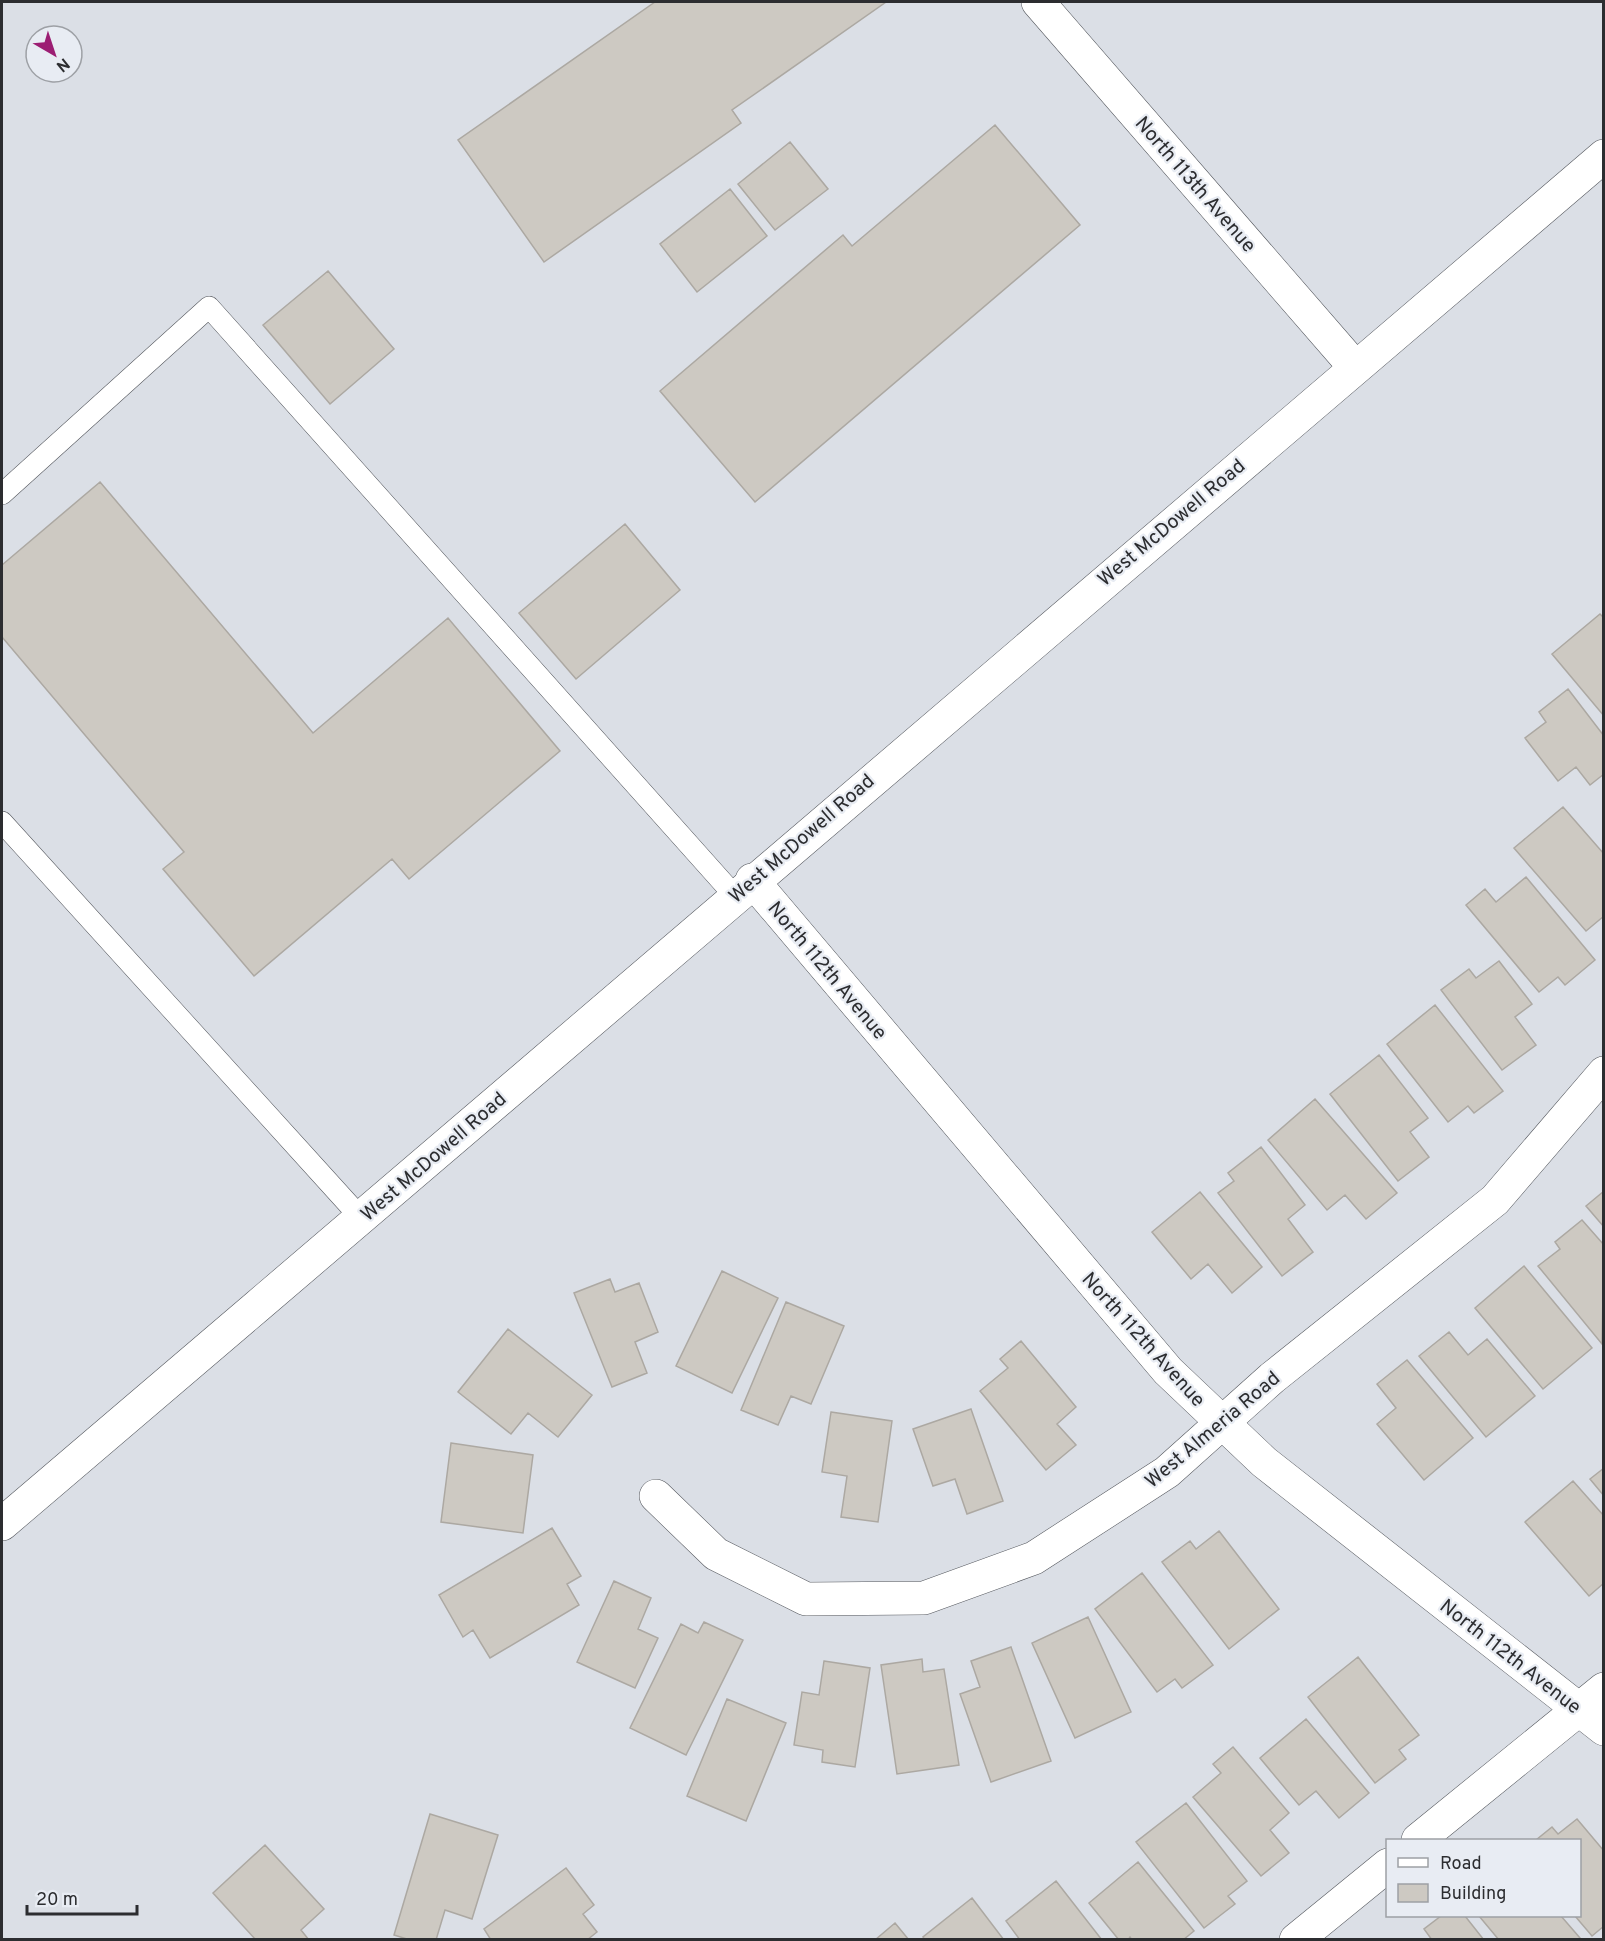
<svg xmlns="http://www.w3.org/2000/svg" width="1605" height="1941" font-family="Overpass,sans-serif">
	<rect width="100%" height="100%" fill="#dbdfe6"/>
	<!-- building -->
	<path fill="#cdc9c2" stroke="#aca8a2" stroke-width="1.5" d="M655,2H886L732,110L741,123L544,262L458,140Z
		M995,125L1080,225L755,502L660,391L843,235L852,246Z
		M790,142L828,189L775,230L738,184Z
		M730,189L767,236L697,292L660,244Z
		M328,271L394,349L330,404L263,325Z
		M100,482L313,733L448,618L560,751L409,879L392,859L254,976L163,869L184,852L2,637V565Z
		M625,524L680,590L576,679L519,613Z
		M1600,614L1604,618V716L1552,654Z
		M1568,689L1604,736V774L1590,785L1576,767L1558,781L1525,738L1546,722L1539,712Z
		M1563,807L1604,854V916L1586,931L1514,848Z
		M1526,877L1595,960L1565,985L1558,977L1539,992L1466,905L1485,889L1496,902Z
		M1499,961L1532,1004L1515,1017L1536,1045L1502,1070L1441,990L1469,969L1476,978Z
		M1435,1005L1503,1091L1474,1113L1468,1106L1448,1122L1387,1044Z
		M1379,1055L1428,1118L1410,1132L1429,1157L1398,1181L1330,1094Z
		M1315,1099L1397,1193L1366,1219L1345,1195L1327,1210L1268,1140Z
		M1261,1147L1305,1205L1288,1219L1313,1252L1282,1276L1218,1193L1234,1181L1228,1173Z
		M1604,1191V1227L1586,1206Z
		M1200,1192L1262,1267L1232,1293L1208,1264L1191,1279L1152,1232Z
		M1582,1220L1604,1245L1602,1344L1538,1266L1560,1249L1555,1242Z
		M1524,1266L1592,1348L1543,1389L1475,1308Z
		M722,1271L778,1298L732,1393L676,1366Z
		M610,1279L615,1292L639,1283L658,1332L635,1342L647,1373L612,1387L574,1293Z
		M786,1302L844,1326L811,1404L791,1396L778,1425L741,1410Z
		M508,1329L592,1395L558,1437L528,1413L511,1434L458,1392Z
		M1449,1332L1468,1355L1487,1339L1535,1396L1486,1437L1419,1356Z
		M1021,1341L1076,1407L1057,1424L1076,1445L1046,1470L980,1391L1008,1368L1000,1359Z
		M1407,1360L1473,1438L1424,1480L1377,1424L1396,1408L1377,1384Z
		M971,1409L1003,1501L967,1514L955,1479L933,1486L913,1429Z
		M831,1412L892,1421L878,1522L841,1517L847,1476L822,1472Z
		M451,1443L533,1455L523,1533L441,1522Z
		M1604,1468V1496L1590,1479Z
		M1573,1481L1604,1516V1583L1589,1596L1525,1522Z
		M552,1528L581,1576L567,1584L579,1605L490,1658L473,1630L463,1637L439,1595Z
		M1219,1531L1279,1609L1229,1649L1162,1562L1190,1541L1196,1549Z
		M1142,1573L1213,1665L1182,1688L1175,1679L1157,1692L1095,1609Z
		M614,1581L651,1598L638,1629L658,1638L635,1688L577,1662Z
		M1088,1617L1131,1712L1075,1738L1032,1643Z
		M704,1622L743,1640L686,1755L630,1728L681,1624L698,1633Z
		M1011,1647L1051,1761L991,1782L960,1694L980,1687L971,1661Z
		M1358,1657L1419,1735L1399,1750L1406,1759L1375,1783L1308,1697Z
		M922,1659L923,1672L944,1669L959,1765L897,1774L881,1665Z
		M824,1661L870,1668L855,1767L822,1762L823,1750L794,1745L802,1692L819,1695Z
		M727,1699L786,1723L746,1821L687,1796Z
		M1306,1719L1369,1793L1339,1818L1316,1791L1299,1805L1260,1758Z
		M1233,1747L1289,1813L1270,1830L1289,1853L1261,1876L1193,1797L1221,1773L1213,1764Z
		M1186,1803L1247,1881L1228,1896L1235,1904L1204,1928L1136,1842Z
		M430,1814L498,1835L472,1919L445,1910L436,1940H410L394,1935Z
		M1577,1819L1604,1851V1926L1592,1936L1575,1916H1580V1840H1536L1552,1827L1558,1834Z
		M265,1845L324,1909L301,1930L309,1940H256L213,1893Z
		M1138,1862L1194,1931L1183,1940H1132L1130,1937L1128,1940H1119L1089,1903Z
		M566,1868L594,1905L583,1914L597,1932L587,1940H491L484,1929Z
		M1056,1881L1102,1940H1020L1006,1921Z
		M972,1898L1004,1940H925L923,1937Z
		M1441,1916H1465L1484,1940H1432L1424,1929Z
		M1479,1916H1561L1580,1938L1578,1940H1499Z
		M895,1923L909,1940H875Z"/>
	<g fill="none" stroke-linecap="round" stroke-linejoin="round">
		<defs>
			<path id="lane" d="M2,494L209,307L734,895
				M2,822L361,1218"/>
			<path id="street" d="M1038,2L1354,366
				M656,1496L716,1554L806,1599L924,1598L1034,1558L1167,1472L1272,1378L1495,1200L1604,1073
				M1418,1840L1604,1689
				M1296,1940L1388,1865"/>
			<path id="secondary" d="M752,880L1168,1371L1264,1462L1604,1729"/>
			<path id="primary" d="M2,1524C537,1069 1067,608 1604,156"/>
		</defs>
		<!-- lane casing -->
		<use href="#lane" stroke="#54575d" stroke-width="22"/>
		<!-- street casing -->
		<use href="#street" stroke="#54575d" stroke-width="34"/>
		<!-- secondary casing -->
		<use href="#secondary" stroke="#54575d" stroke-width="34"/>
		<!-- primary casing -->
		<use href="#primary" stroke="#54575d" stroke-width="34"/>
		<!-- lane -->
		<use href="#lane" stroke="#fff" stroke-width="21"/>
		<!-- street -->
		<use href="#street" stroke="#fff" stroke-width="33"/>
		<!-- secondary -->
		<use href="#secondary" stroke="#fff" stroke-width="33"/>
		<!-- primary -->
		<use href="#primary" stroke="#fff" stroke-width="33"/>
	</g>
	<g text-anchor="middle" stroke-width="4.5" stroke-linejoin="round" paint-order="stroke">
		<!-- street labels -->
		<g font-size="20" fill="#2c2d30" stroke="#e8ecf3">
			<text transform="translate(1196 184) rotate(49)" y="7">North 113th Avenue</text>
			<text transform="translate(1171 522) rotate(-40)" y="7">West McDowell Road</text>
			<text transform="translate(801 838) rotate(-41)" y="7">West McDowell Road</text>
			<text transform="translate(828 970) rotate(50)" y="7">North 112th Avenue</text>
			<text transform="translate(433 1156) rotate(-41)" y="7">West McDowell Road</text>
			<text transform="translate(1144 1339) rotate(48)" y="7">North 112th Avenue</text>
			<text transform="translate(1212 1429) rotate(-40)" y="7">West Almeria Road</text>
			<text transform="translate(1511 1656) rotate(38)" y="7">North 112th Avenue</text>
		</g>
	</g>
	<!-- border -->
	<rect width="1605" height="1941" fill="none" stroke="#2c2d30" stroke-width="6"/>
	<!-- legend -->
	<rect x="1386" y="1839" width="195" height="78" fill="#e8ecf3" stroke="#9da0a5" stroke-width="1.5"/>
	<rect x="1398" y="1858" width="30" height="9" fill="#ffffff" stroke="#9da0a5" stroke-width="1.5"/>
	<text x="1440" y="1869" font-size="18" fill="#2c2d30">Road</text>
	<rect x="1398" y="1884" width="30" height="18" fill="#cdc9c2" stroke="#9da0a5" stroke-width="1.5"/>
	<text x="1440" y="1899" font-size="18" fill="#2c2d30">Building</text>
	<!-- north arrow -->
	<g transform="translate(54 54) rotate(141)"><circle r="28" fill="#e8ecf3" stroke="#9da0a5" stroke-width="1.5"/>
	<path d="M0-4.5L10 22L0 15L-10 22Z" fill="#9c1e73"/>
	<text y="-9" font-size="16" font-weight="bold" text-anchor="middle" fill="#2c2d30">N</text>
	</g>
	<!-- scale -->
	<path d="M27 1905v9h110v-9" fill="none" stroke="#2c2d30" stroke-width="3"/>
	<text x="36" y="1905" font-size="18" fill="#2c2d30" stroke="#e8ecf3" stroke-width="4.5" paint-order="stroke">20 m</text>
</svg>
